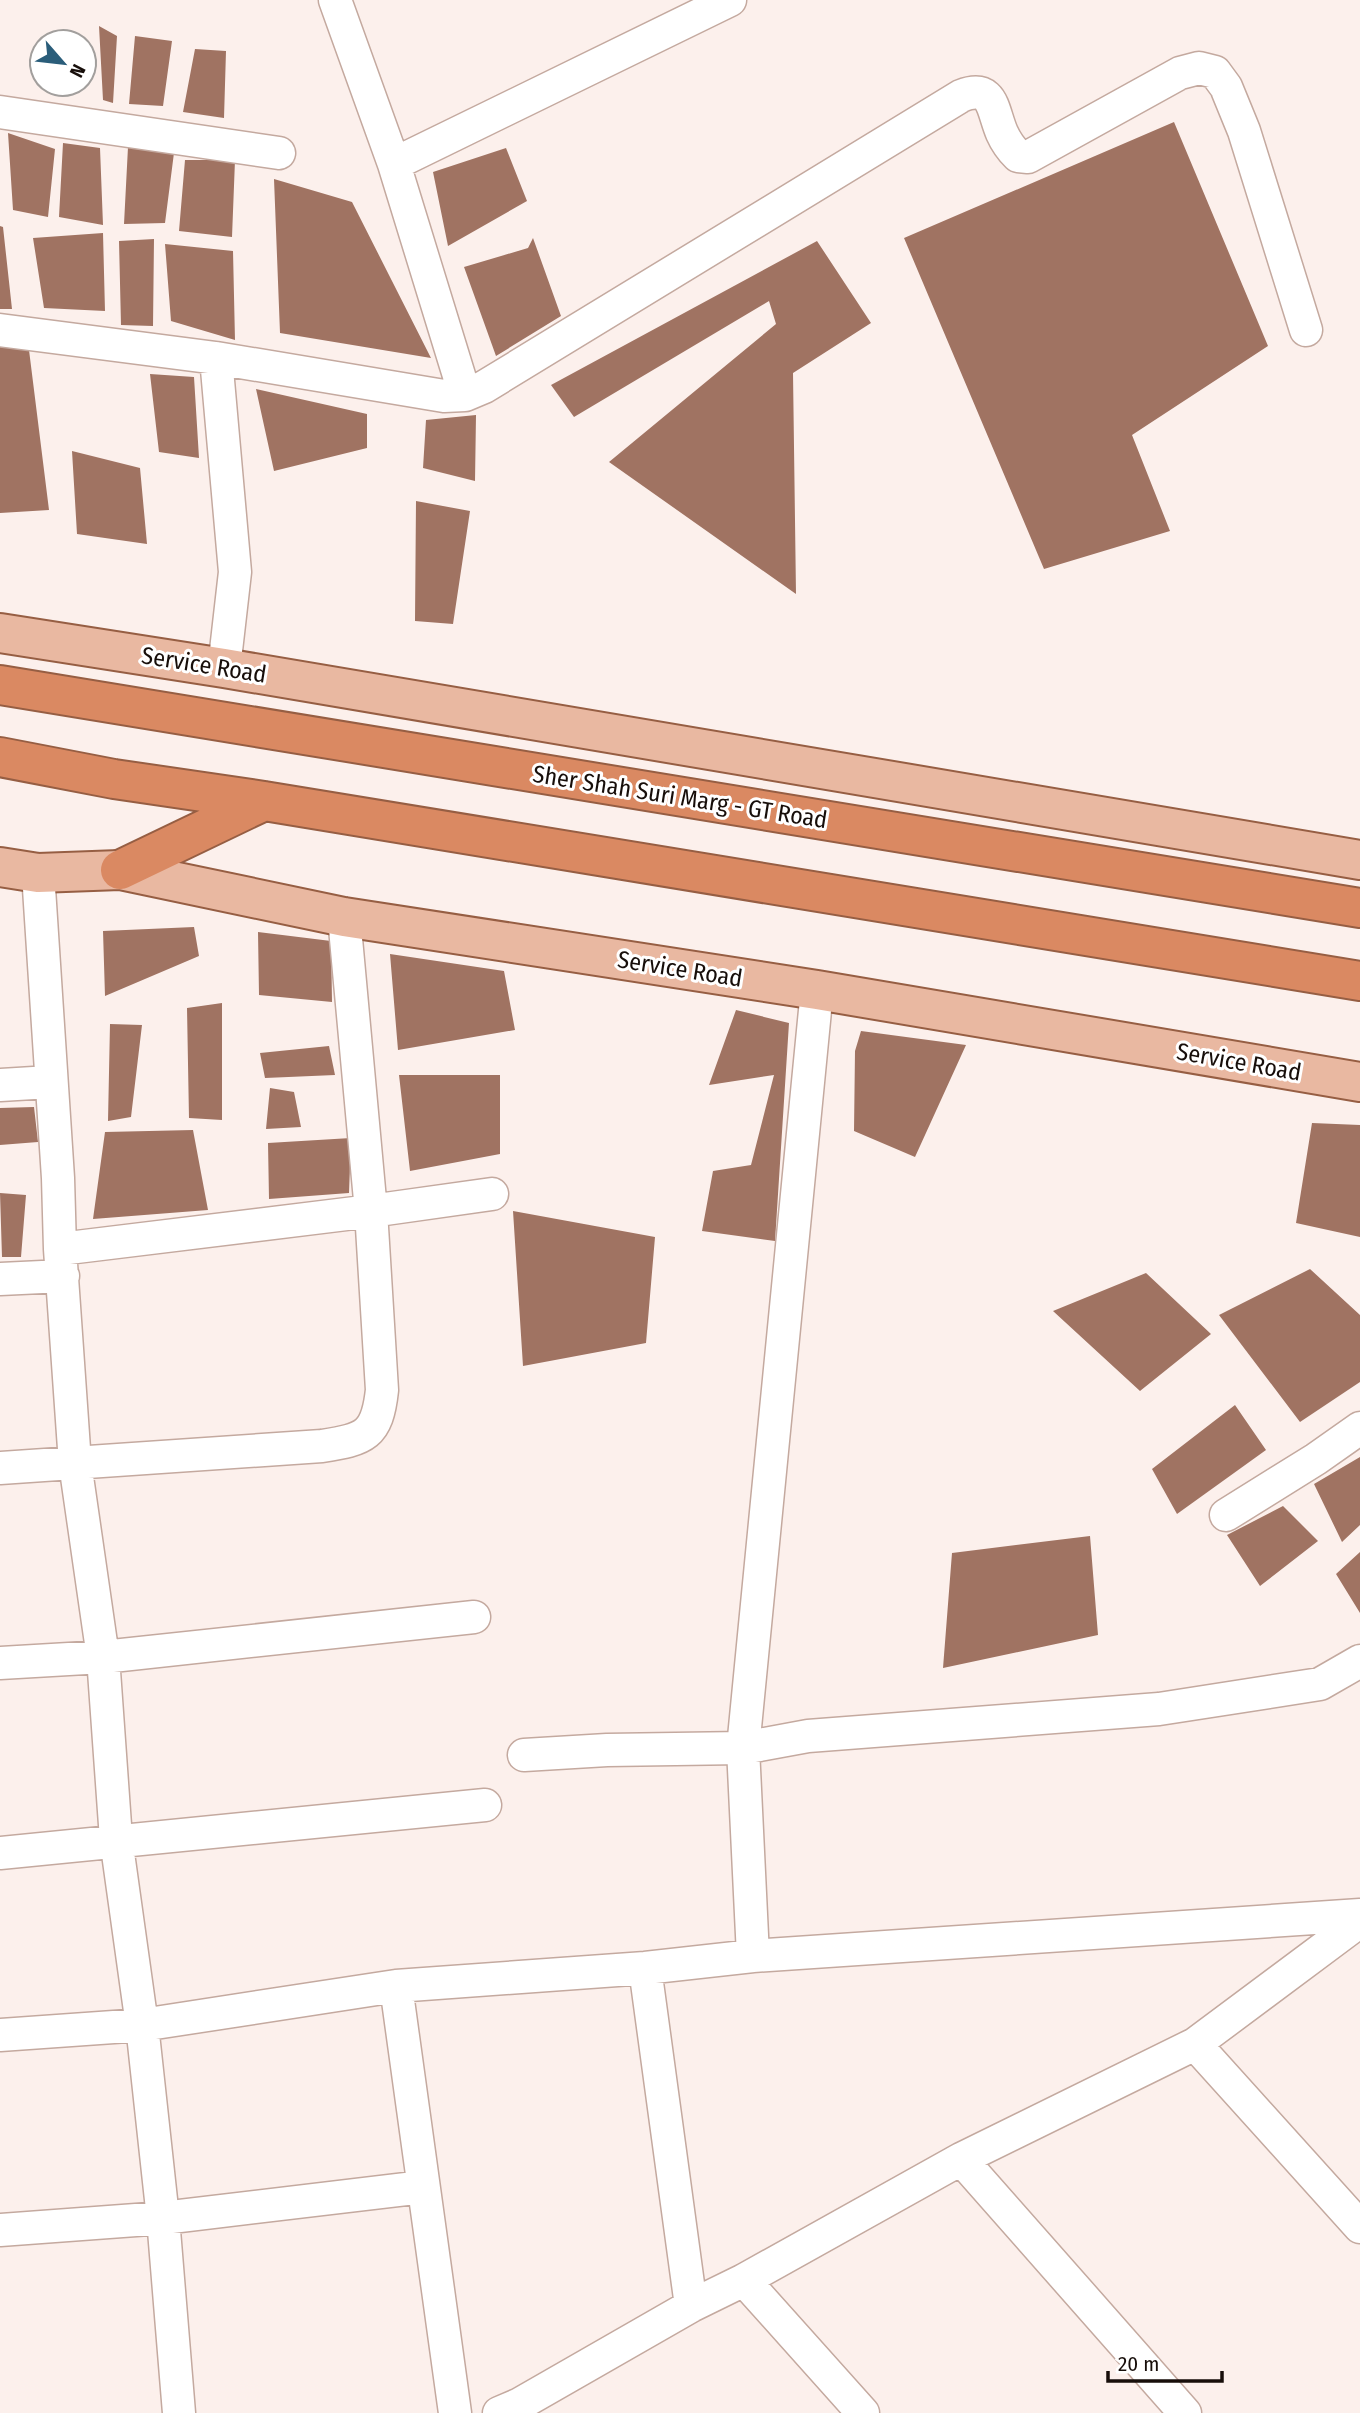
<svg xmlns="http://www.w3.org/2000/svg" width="1360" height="2413" font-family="'Fira Sans Condensed',sans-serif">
	<rect width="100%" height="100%" fill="#fcf0ec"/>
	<!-- building -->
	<path fill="#a07362" d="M99,26L117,36L113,103L103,100Z
		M135,36L172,41L163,106L129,104Z
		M195,49L226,51L224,118L183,112Z
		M1174,122L1268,346L1132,435L1170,531L1044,569L904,238Z
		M8,133L55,149L48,217L13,210Z
		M63,143L100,148L103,225L59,217Z
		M175,145L165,223L124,224L128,147Z
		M506,148L527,201L448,246L433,172Z
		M185,160H235L232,237L179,231Z
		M274,179L352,202L431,358L280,333Z
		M0,226L3,227L12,309H0Z
		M103,233L105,311L44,308L33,238Z
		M533,238L561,316L496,356L464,267L528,248Z
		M154,239L153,326L121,325L119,241Z
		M817,241L871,323L793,373L796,594L609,462L776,324L769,301L574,417L551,385Z
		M165,244L233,251L235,340L171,321Z
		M0,347L29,350L49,510L0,513Z
		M150,374L194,377L199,458L159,452Z
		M256,389L367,414V448L274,471Z
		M476,415L475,481L423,468L426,420Z
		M72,451L140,468L147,544L77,534Z
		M416,501L470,511L453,624L415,621Z
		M194,927L199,956L105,996L103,931Z
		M258,932L331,941L332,1002L259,995Z
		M390,954L504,971L515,1030L398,1050Z
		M222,1003V1120L189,1118L187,1008Z
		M736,1010L789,1023L775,1241L702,1231L713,1171L751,1165L774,1075L709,1085Z
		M110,1024L142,1025L131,1117L108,1121Z
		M861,1031L966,1045L915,1157L854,1131L855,1051Z
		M329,1046L335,1075L265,1078L260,1053Z
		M399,1075H500V1154L410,1171Z
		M270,1088L294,1092L301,1127L266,1129Z
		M34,1107L38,1142L0,1145V1108Z
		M1312,1123L1360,1125V1237L1296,1223Z
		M193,1130L208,1210L93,1219L105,1132Z
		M351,1138L349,1193L269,1199L268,1143Z
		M0,1193L26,1195L21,1257H2Z
		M513,1211L655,1237L646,1343L523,1366Z
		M1310,1269L1360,1315V1382L1300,1422L1219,1315Z
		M1146,1273L1211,1334L1140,1391L1053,1311Z
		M1235,1405L1266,1450L1177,1514L1152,1469Z
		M1360,1457V1525L1342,1542L1314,1484Z
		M1283,1506L1318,1541L1260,1586L1227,1535Z
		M1090,1536L1098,1635L943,1668L952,1553Z
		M1360,1552V1613L1336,1574Z"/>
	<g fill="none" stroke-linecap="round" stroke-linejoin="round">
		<defs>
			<path id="street" d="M335,0L394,164L465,395
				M0,112L279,153
				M394,164L730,0
				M0,330L216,358L444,396L465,395L484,387L961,96C994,83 992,110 1002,133C1006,142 1011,149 1018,156L1028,157L1180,73L1199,68L1215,72L1226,87L1244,131L1306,330
				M216,358L235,572L224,668
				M38,873L58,1178L60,1249L75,1463L103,1657L116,1839L142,2025L163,2218L179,2413
				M0,1085L50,1082
				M60,1249L371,1211L492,1194
				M0,1279L63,1276
				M0,1468L322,1446C365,1439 377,1436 382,1390L371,1211L344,917
				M1226,1515L1316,1459L1360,1428
				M0,1663L103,1657L474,1617
				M524,1755L607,1750L743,1748L808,1736L1159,1709L1320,1684L1360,1661
				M0,1853L485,1805
				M753,1956L743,1748L817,990
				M645,1968L691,2306
				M396,1986L455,2413
				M0,2035L142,2025L396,1986L645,1968L753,1956L1360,1915
				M1195,2044L1360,2227
				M961,2159L1185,2413
				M0,2230L163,2218L423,2187
				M744,2280L863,2413
				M499,2413L520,2404L691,2306L744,2280L961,2159L1195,2044L1360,1921"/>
			<path id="primary" d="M0,633L224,668L1360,860
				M0,867L38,873L120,870L344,917L817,990L1360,1082"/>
			<path id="highway" d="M0,685L1360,908
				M0,757L114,779L264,801L1360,981
				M120,870L264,801"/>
		</defs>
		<!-- street casing -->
		<use href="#street" stroke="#c4a99f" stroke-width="35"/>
		<!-- primary casing -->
		<use href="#primary" stroke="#965e43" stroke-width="42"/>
		<!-- highway casing -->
		<use href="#highway" stroke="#965e43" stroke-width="42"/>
		<!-- street -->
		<use href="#street" stroke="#fff" stroke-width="32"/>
		<!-- primary -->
		<use href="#primary" stroke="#e9b8a1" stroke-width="38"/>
		<!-- highway -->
		<use href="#highway" stroke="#da8962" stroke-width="38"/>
	</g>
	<g text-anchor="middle" stroke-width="6" stroke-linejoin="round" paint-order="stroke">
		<!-- street labels -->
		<g font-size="24" fill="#170e0a" stroke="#fff">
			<text transform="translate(204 665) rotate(9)" y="8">Service Road</text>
			<text transform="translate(680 797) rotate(9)" y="8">Sher Shah Suri Marg - GT Road</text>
			<text transform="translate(680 969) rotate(9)" y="8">Service Road</text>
			<text transform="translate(1239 1062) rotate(10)" y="8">Service Road</text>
		</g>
	</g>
	<!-- north arrow -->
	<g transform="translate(63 63) rotate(118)"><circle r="33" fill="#ffffff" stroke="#a29f9d" stroke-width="2"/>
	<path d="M0-5L12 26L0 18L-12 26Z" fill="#2a5d7a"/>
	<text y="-10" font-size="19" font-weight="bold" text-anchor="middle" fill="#170e0a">N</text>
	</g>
	<!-- scale -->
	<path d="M1108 2371v10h114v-10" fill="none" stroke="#170e0a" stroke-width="3.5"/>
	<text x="1118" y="2371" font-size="21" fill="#170e0a" stroke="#ffffff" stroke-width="5" paint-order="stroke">20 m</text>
</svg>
